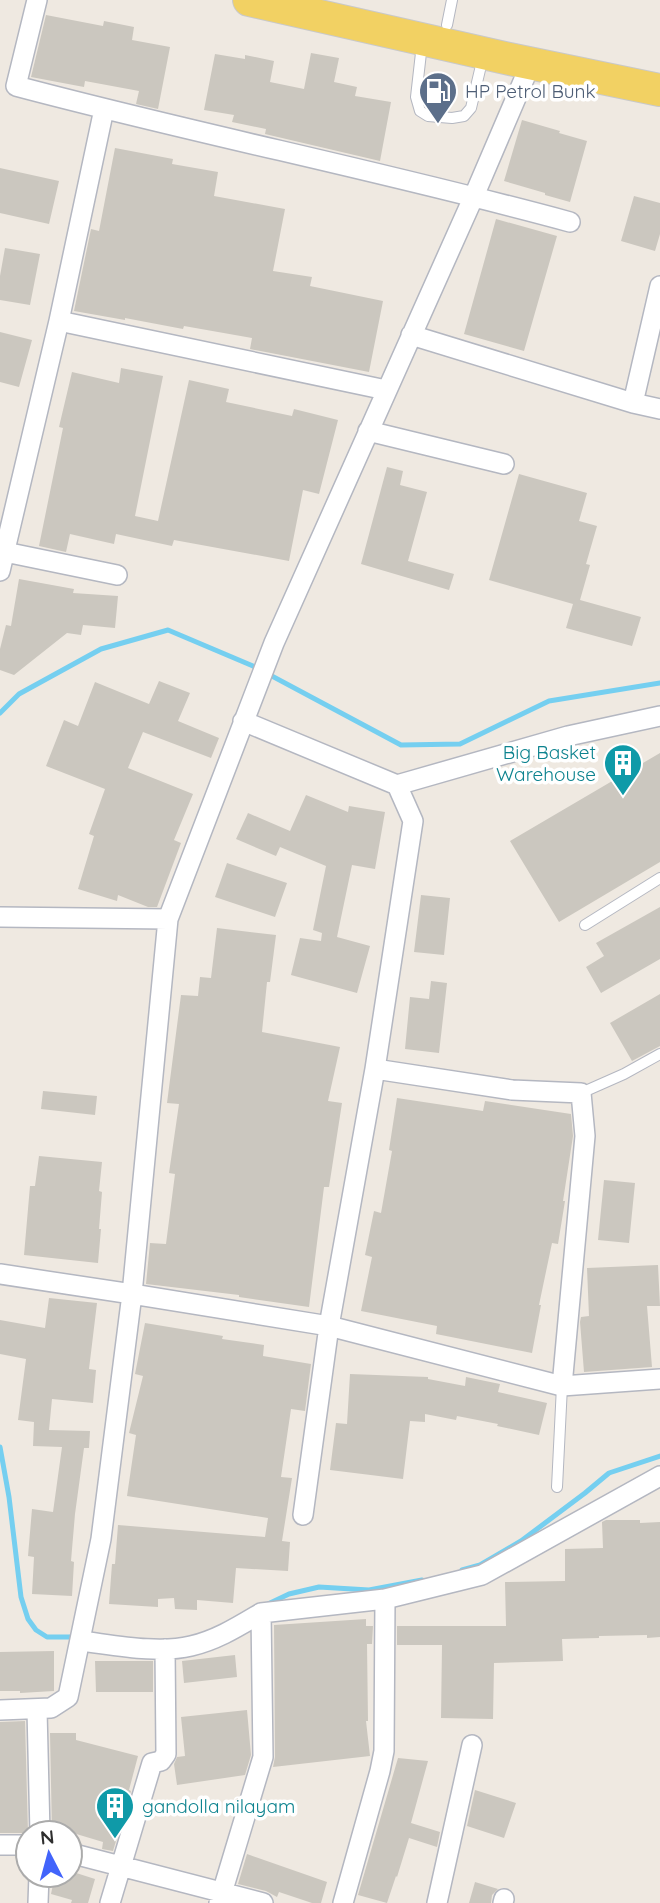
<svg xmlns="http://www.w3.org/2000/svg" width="660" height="1903" font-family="Quicksand,sans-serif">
	<rect width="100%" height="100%" fill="#efe9e1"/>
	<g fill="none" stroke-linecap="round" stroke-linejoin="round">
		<!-- stream -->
		<path stroke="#75cff0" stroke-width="5" d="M0,713L19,694L101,649L168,630L253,666L401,745L460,744L549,701L660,683
			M0,1447L9,1497L21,1597L28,1619L36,1630L47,1637H74
			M462,1570L480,1565L521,1541L585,1493L609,1473L660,1456
			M268,1604L289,1594L319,1587L369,1590L422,1580"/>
	</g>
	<!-- building -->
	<path fill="#cbc7bf" d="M46,15L103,26L104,21L134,27L132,40L170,47L158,109L136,104L139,91L85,81L84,87L31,77Z
		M311,53L339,58L334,82L357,87L355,96L391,102L380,161L265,134L266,129L232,122L234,115L204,110L215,54L245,59V55L274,61L270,82L304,89Z
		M522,120L560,131L559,133L587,141L570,202L545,195V193L504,181Z
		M115,148L173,159L172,164L218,172L214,196L285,209L273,271L312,277L310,286L383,301L369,372L250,349L252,338L184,326L183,329L125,318V320L74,311L91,229L99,231Z
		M0,168L59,181L49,224L0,213Z
		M634,196L660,203V234L655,251L621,241Z
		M496,219L557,236L524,351L464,334Z
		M5,248L40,254L30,305L0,300V276Z
		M0,332L32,340L19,387L0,382Z
		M121,368L163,376L135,516L158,521L189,380L229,389L226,402L292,416L294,409L338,420L319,494L303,490L289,561L174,540L172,546L116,534L114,544L70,534L66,552L39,546L63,428L59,427L72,372L119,383Z
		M387,467L403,471L400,485L427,492L408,561L454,574L449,590L361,564Z
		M519,474L587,493L579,521L597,526L586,564L590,565L580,600L641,617L632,646L566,628L573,604L489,580Z
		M19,579L74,589L73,593L118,596L115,628L83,625L81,635L67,633L14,675L0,670V649L6,625L11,626Z
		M159,681L190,693L178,721L219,738L211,758L143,732L128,768L193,794L174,840L181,843L157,907H148L118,895L117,901L78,889L94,836L89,834L105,789L46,766L64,720L78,726L95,682L149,704Z
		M660,753V862L559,922L510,841Z
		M306,795L348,812L349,806L385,812L375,869L352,865L337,937L370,946L357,993L291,975L300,938L321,941L322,933L313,930L326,866L280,847L276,856L236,839L248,813L290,831Z
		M227,863L287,883L275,917L215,897Z
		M421,895L450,898L444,955L414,952Z
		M660,907V959L601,993L586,967L604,956L596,943Z
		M217,928L276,935L270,982H267L262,1032L340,1047L328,1101L342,1103L329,1187H324L309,1307L239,1297V1295L146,1284L150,1243L166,1244L175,1174L169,1173L179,1104L167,1103L181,995L198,996L200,977L211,978Z
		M431,981L447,983L439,1053L405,1049L410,997L429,999Z
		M660,994V1046L632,1061L610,1023Z
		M43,1091L97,1096L95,1115L41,1109Z
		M397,1098L483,1111L485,1101L571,1114L573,1136L563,1201H565L558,1244L552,1243L539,1305H541L532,1353L436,1334L437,1326L361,1311L372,1257L365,1255L374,1211L381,1213L392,1151L389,1150Z
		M39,1156L102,1162L99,1191L102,1192L99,1229H101L98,1263L24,1255L30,1186H35Z
		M604,1180L635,1183L629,1243L598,1240Z
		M658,1265L660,1306H647L652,1367L584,1372L580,1322L581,1317L589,1316L587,1268Z
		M49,1298L97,1303L89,1369L96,1370L93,1403L52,1399L49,1430L90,1431L89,1448H84L75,1514L71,1561L74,1562L72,1596L32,1594L34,1557L28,1556L32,1509L53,1512L62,1447L33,1446L34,1422L18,1420L26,1359L0,1354V1320L45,1328Z
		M145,1323L223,1336L222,1339L264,1345L263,1356L311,1364L305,1411L291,1409L281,1477L292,1478L282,1541L290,1542L288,1571L236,1568L233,1603L197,1600V1610L175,1609L174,1598L158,1599V1607L109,1604L112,1564H115L118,1525L265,1537L268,1518L127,1496L136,1435L129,1433L143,1376L135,1374Z
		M350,1374L428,1377V1379L465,1386L466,1377L500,1384L498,1392L547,1403L539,1435L497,1426L498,1424L457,1416L456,1420L425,1414V1422L410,1421L403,1479L330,1470L336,1423L347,1424Z
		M606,1520H640V1523L660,1522V1637L647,1638V1635L599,1636V1638L562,1639L563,1661L494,1663L493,1719L441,1718L442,1645H397V1626H506L505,1582L565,1581V1549L603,1548L602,1522Z
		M366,1619V1626H373L372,1644H367L368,1721H366L370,1756L273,1767L275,1757L274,1625Z
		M54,1651V1691L20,1693V1691H0V1652Z
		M235,1655L237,1677L184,1683L182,1661Z
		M95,1661H153V1692H96Z
		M247,1710L251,1755L245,1775L177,1785L174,1764L177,1757L185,1756L181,1717Z
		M25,1721L28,1833H0V1722Z
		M50,1733H76V1740L138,1756L129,1790L131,1791L113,1851L102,1849L103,1842L73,1833H52Z
		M398,1758L428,1761L411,1823L440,1832L437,1847L409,1838L397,1877L396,1876L387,1903L358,1895Z
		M475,1790L516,1803L504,1838L467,1826Z
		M247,1854L327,1882L321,1903H312L279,1892L277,1897L266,1891L238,1884Z
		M70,1871L95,1879L88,1903H71L72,1900L51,1894L55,1875H70Z
		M475,1882L498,1889L492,1895L491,1903H469Z"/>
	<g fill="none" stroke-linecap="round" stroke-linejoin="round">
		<defs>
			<path id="lane" d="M447,25L452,0
				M422,44L416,97L420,111L428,116L452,118L464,116L471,108L483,57
				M585,925L660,878
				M581,1093L624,1074L660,1054
				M557,1487L562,1386"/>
			<path id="street" d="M37,0L16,86C200,135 387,172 570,222
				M59,321L386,390
				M411,335L633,403L660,409
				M633,403L660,286
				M368,431L504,464
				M5,552L117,575
				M0,571L59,321L104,109
				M243,721L397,785L568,736L660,716
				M0,917L168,919
				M375,1069L512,1090L581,1093L585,1136L562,1386
				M0,1274L132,1294L329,1326L562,1386L660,1379
				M303,1515L329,1326L375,1069L413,821L397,785
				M81,1641C114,1645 158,1654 191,1646C217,1640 239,1626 261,1613
				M0,1710L51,1708L68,1697L101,1539L132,1294L168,919L274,643L474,196L531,63
				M37,1710L40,1833
				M0,1845H28
				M70,1853L263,1903
				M38,1903L39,1875
				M110,1903L152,1763L161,1761L166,1754L165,1649
				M219,1903L263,1757L261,1613L385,1599L482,1575L660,1476
				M343,1903L380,1771L384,1751L385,1599
				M437,1903L472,1745
				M503,1903L504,1899"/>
			<path id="primary" d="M249,0L505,58L660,90"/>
		</defs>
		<!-- lane casing -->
		<use href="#lane" stroke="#b4b7c1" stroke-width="12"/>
		<!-- street casing -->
		<use href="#street" stroke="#b4b7c1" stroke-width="22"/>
		<!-- primary casing -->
		<use href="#primary" stroke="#c9c9c9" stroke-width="34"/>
		<!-- lane -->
		<use href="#lane" stroke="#fff" stroke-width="10"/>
		<!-- street -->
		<use href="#street" stroke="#fff" stroke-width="19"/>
		<!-- primary -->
		<use href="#primary" stroke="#f2d163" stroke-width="32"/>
	</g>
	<!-- icons -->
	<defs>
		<symbol id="fuel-pin" viewBox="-11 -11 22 30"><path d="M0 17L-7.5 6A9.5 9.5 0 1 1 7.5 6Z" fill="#5c6f8a" stroke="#fff"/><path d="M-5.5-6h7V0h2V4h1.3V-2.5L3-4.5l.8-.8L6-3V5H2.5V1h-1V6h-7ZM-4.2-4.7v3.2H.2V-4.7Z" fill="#fff"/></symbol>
		<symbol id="building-pin" viewBox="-11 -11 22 30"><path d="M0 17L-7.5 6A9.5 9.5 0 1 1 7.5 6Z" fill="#0f9aa8" stroke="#fff"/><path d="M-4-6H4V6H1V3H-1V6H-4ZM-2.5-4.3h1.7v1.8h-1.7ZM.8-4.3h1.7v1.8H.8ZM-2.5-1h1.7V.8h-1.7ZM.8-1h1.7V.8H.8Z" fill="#fff"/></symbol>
	</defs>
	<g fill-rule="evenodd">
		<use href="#fuel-pin" x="416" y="69" width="44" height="60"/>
		<use href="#building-pin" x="601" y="741" width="44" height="60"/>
		<use href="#building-pin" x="93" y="1784" width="44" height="60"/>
	</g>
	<g text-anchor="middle" stroke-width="7" stroke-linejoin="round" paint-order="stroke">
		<!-- service labels -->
		<g font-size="19" fill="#4e5e75" stroke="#fff" text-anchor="start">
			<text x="465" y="98">HP Petrol Bunk</text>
		</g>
		<!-- culture labels -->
		<g font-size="19" fill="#0d838f" stroke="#fff" text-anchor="end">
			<text x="596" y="759">Big Basket<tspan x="596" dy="22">Warehouse</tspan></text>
			<text x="142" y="1813" text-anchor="start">gandolla nilayam</text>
		</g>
	</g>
	<!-- north arrow -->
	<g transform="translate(49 1854) rotate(354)"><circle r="33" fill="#ffffff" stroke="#ababab" stroke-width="2"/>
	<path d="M0-5L12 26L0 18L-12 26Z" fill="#4264fb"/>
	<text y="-10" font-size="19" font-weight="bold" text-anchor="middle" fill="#2e2e2e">N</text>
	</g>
</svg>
